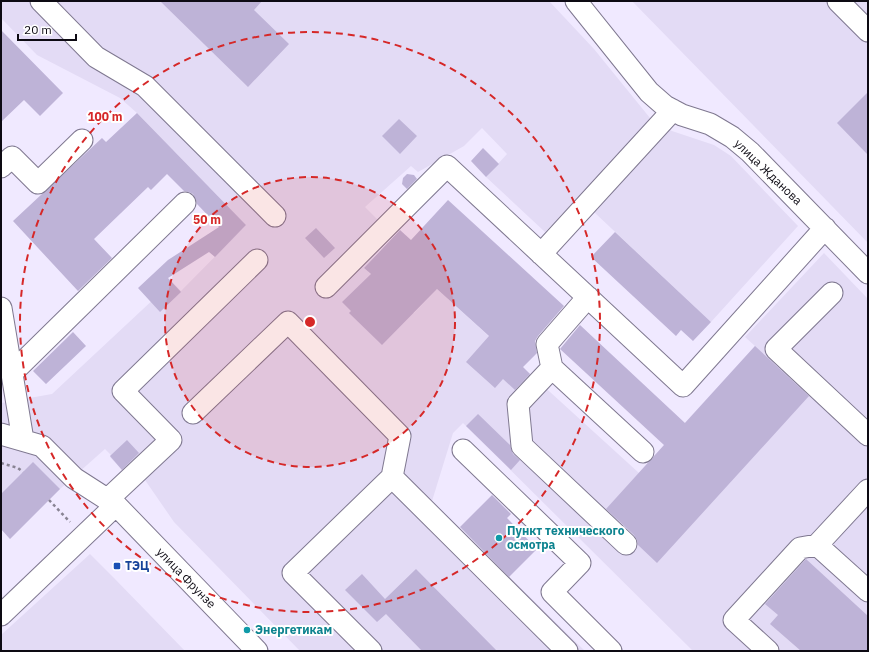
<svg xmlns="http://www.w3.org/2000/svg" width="869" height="652" font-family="'IBM Plex Sans',sans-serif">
	<rect width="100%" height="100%" fill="#f0e9ff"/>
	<!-- built -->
	<path fill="#e3dbf5" d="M1,1H549L594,49L650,118L672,131L714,145L731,156L798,226L711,322L578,197L545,232L486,177L507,154L482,128L464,146L418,172L411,166L365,207L378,220L388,226L399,229L364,268L414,313L437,289L639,473L755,346L745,337L824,253L868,299V651H693L463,423L453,433L432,501L585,651H300L174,522L145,480L137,471L129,463L122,470L110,457L111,455L105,449L60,489L10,539L1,529V403L52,394L172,282L181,291L246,225L137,113L120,98L37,55L1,18Z
		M632,1H868V243Z
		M90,554L114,578L185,651H1V635Z"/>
	<!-- building -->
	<path fill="#beb3d7" d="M160,1H262L254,10L289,44L248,87Z
		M1,30L63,93L40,116L24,100L1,122Z
		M868,92V155L837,123Z
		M137,113L246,225L215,257L209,252L168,278L181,292L160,312L138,288L168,260L219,227L197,204L196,200L193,194L189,192L184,191L167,174L151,190L148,187L94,239L112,258L78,291L13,221L102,138L106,142Z
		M399,119L417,136L400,154L382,136Z
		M483,148L499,164L486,177L471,161Z
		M407,174L414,175L417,179L407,189L402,184L403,178Z
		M448,200L564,306L538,336L535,341L537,353L523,367L530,374L515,390L503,379L495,388L466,362L489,336L437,289L382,345L349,313L351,311L342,302L371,274L364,268L400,230L411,240Z
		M316,228L335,248L324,258L305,238Z
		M615,232L711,322L693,341L681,330L676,336L591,257Z
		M580,325L685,423L755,346L809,396L657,563L638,545L637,540L634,535L606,509L664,445L560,349Z
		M73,332L86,346L46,384L33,371Z
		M478,414L510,445L513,454L520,460L511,470L466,426Z
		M127,440L139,453L122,470L110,456Z
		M33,462L60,489L10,539L1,529V494Z
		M492,495L511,514L507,518L537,549L509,577L460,527Z
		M806,559L868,616V651H801L770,624L778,615L765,604Z
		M416,569L497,651H422L386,614L377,622L345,590L362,574L385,599Z"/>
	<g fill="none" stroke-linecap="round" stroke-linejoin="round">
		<defs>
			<path id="minor" d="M41,1L96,57L145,86L275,216
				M576,1L649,92L665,106L682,115L710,124L732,137L750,152L868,273
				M838,1L868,31
				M1,167L12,157L38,183L82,140
				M541,254L673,110
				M326,287L447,166L683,386L825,228
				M832,293L776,349L868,435
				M588,297L547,344L552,368L643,452
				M1,308L23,440
				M552,368L518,404L522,446L626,544
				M12,373L185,203
				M193,413L288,322L400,436L392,477L567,651
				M1,434L42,446L74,478L116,505L257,651
				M463,450L580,563L552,592L611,651
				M868,490L817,545L868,591
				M107,500L171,440L123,391L257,260
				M1,615L116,505
				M371,651L293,573L392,477
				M768,651L734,620L800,548L817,545"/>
		</defs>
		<!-- minor casing -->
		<use href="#minor" stroke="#7f7890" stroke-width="23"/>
		<!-- path -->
		<path stroke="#888393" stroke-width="2.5" stroke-dasharray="3 3" stroke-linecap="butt" d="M1,463L18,468L23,472
			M49,500L70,522"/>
		<!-- minor -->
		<use href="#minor" stroke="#fff" stroke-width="21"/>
	</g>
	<!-- distance rings -->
	<circle cx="310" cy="322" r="145" fill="#d62828" fill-opacity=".12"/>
	<g fill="none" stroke="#d62828" stroke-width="2" stroke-dasharray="7 5">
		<circle cx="310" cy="322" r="145"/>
		<circle cx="310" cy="322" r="290"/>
	</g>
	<!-- markers -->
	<g fill="#0f9aa8" stroke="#fff" stroke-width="1.5">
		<circle cx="499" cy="538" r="4"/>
		<circle cx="247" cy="630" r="4"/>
	</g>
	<rect fill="#1a4fb4" stroke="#fff" stroke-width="1.5" x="113" y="562" width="8" height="8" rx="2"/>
	<g text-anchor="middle" stroke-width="4" stroke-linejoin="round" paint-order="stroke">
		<!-- street labels -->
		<g font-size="12" fill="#0d0a13" stroke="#fff">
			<text transform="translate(768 172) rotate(44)" y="4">улица Жданова</text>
			<text transform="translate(186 578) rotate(46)" y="4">улица Фрунзе</text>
		</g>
		<!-- culture labels -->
		<g font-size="12" font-weight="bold" fill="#0d838f" stroke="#fff" text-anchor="start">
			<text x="507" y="535">Пункт технического<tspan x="507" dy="14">осмотра</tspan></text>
			<text x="255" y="634">Энергетикам</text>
		</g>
		<!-- transit labels -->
		<g font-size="12" font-weight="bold" fill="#164399" stroke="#fff" text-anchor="start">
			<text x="125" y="570">ТЭЦ</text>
		</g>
	</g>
	<circle cx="310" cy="322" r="6" fill="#d62828" stroke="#fff" stroke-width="2"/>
	<g font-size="12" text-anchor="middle" font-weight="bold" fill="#d62828" stroke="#fff" stroke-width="4" stroke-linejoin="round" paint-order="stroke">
		<text x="105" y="121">100 m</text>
		<text x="207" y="224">50 m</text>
	</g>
	<!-- border -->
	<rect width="869" height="652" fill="none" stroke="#0d0a13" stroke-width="4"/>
	<!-- scale -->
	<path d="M18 34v6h58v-6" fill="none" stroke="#0d0a13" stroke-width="2"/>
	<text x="24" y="34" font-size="12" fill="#0d0a13" stroke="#ffffff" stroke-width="3" paint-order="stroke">20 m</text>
</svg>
